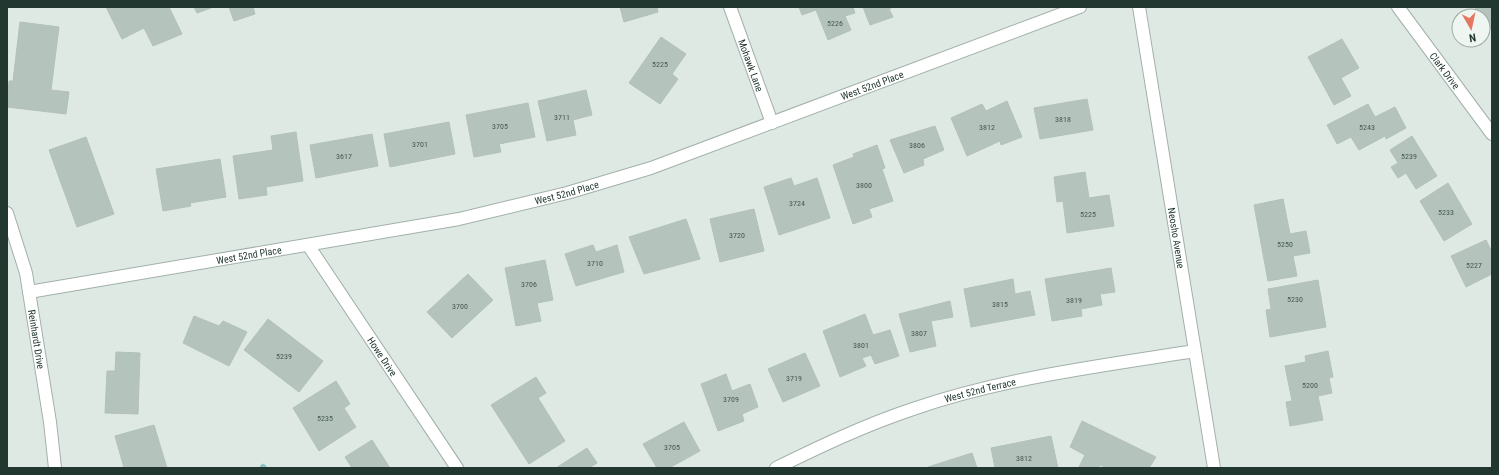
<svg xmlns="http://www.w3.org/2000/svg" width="1499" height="475" font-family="'Roboto Condensed',sans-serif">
	<rect width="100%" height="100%" fill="#dfe9e3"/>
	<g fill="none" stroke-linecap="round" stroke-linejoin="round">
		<!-- stream -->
		<path stroke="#8bc5ca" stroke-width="6" d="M263,467L264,468"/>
	</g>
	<!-- building -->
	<path fill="#b4c3bc" stroke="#b2c1ba" d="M106,7H169L182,34L153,46L144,28L122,39Z
		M194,7H210L211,8L197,13Z
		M229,7H253L255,14L234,21Z
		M620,7H657L658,12L624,22Z
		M799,7H853L855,13L845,16L851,30L828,40L816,10L802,15Z
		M863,7H893L889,9L893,17L870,25Z
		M1474,7H1492V30L1483,16Z
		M20,22L59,27L51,90L69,92L66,114L7,107L9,81H13Z
		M661,37L686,54L672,74L678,79L660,104L629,83Z
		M1342,39L1359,68L1341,78L1351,96L1334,105L1308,57Z
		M586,90L592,115L573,120L576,135L547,141L538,101Z
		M1087,99L1093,130L1040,139L1034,108Z
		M1007,101L1022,137L1001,145L1000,141L967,156L951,118L982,104L986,111Z
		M528,103L535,137L499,144L501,152L474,157L466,115Z
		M1368,104L1375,117L1395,107L1406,128L1386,139L1385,136L1359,150L1351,137L1337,144L1327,125Z
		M449,122L455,154L390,167L384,134Z
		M935,126L944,150L923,159L924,165L904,173L890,140Z
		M296,132L303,181L266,187L267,195L239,199L233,156L273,150L271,136Z
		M372,134L378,166L316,178L310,145Z
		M1412,136L1437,176L1416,189L1406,173L1398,178L1391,167L1398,163L1390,150Z
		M86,137L114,214L77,227L49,150Z
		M877,145L885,168L882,169L893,201L869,209L872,217L853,224L833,165L854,157L853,154Z
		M220,159L226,197L190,203L191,206L163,211L156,169Z
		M1085,172L1089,198L1109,195L1114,226L1067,233L1063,201L1057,202L1054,177Z
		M791,178L794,186L817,178L830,218L779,235L764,187Z
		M1448,183L1472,224L1444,241L1420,201Z
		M1283,199L1290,234L1306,231L1310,253L1293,256L1297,276L1268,281L1254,205Z
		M754,209L764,251L720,262L710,219Z
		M686,219L700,259L644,274L629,237Z
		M1486,240L1492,252V274L1466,287L1451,256Z
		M593,245L596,252L617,245L624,272L576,286L565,254Z
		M545,260L553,300L537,303L541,321L516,326L505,268Z
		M1111,268L1115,292L1100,294L1102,305L1081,309L1082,316L1052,321L1045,279Z
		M468,274L493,300L452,338L427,312Z
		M1013,279L1015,294L1030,291L1035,315L971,327L964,289Z
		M1318,280L1326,327L1270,337L1266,310L1271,309L1268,289Z
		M950,301L953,317L931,321L936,346L910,352L899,314Z
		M865,314L873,335L890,330L899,356L875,364L871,355L862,358L866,366L840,377L823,331Z
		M194,316L219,326L223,321L247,332L229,366L183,343Z
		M268,319L323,361L299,392L244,350Z
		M1328,351L1333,377L1329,378L1332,393L1318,396L1323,420L1290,426L1286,402L1292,401L1285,366L1306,362L1305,356Z
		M116,352L140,353L138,414L105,413L107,371H115Z
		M805,353L820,386L783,402L768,369Z
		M726,374L732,391L750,384L758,407L742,414L744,421L718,431L701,384Z
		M536,377L546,393L538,398L565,441L529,464L491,405Z
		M336,381L350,404L344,408L356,427L319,451L293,408Z
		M1082,421L1156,457L1149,468H1107L1100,465L1099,468L1079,467L1085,455L1070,447Z
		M684,422L700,451L669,468H657L643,444Z
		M154,425L167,468H124L115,436Z
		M1051,436L1058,468H995L991,448Z
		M372,440L390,468H352L345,457Z
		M587,448L597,463L589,468H556Z
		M972,453L977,468H928V467Z"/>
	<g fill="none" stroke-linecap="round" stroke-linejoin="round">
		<defs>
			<g id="minor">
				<path id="s1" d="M730,7L772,123"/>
				<path id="s2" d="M1139,7L1214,468"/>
				<path id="s3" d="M1398,7L1492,134"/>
				<path id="s4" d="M7,213L26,273L50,422L55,468"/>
				<path id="s5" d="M308,245L457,468"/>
				<path id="s6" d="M29,292L459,219L567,193L651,168L1080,7"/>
				<path id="s7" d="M776,468C821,446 865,425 913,409C1003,378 1100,366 1195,351"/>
			</g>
		</defs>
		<!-- minor casing -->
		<use href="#minor" stroke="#a2b0aa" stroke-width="14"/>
		<!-- minor -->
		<use href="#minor" stroke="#fff" stroke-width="12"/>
	</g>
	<g text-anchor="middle" stroke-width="3.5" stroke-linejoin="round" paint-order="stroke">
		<!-- number labels -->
		<g font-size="8" fill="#465a53">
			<text x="835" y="26">5226</text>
			<text x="660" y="67">5225</text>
			<text x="562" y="120">3711</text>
			<text x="1063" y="122">3818</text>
			<text x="500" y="129">3705</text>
			<text x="987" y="130">3812</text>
			<text x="1367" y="130">5243</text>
			<text x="420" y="147">3701</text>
			<text x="917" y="148">3806</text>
			<text x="344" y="159">3617</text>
			<text x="1409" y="159">5239</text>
			<text x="864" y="188">3800</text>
			<text x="797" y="206">3724</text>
			<text x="1446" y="215">5233</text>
			<text x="1088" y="217">5225</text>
			<text x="737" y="238">3720</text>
			<text x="1285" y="247">5250</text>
			<text x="595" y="266">3710</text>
			<text x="1474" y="268">5227</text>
			<text x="529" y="287">3706</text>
			<text x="1295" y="302">5230</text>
			<text x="1074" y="303">3819</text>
			<text x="1000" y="307">3815</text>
			<text x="460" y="309">3700</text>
			<text x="919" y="336">3807</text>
			<text x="861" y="348">3801</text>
			<text x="284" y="359">5239</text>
			<text x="794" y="381">3719</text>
			<text x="1310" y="388">5200</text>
			<text x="731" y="402">3709</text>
			<text x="325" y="421">5235</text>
			<text x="672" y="450">3705</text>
			<text x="1024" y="461">3812</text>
		</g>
		<!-- street labels -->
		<g font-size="10" fill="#213730" stroke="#eff6f2">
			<text dy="4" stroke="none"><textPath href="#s1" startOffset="62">Mohawk Lane</textPath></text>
			<text dy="4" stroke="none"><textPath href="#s3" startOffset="79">Clark Drive</textPath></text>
			<text dy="4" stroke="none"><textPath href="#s6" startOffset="871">West 52nd Place</textPath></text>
			<text dy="4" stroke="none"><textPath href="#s6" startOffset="547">West 52nd Place</textPath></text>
			<text dy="4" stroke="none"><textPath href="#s2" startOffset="234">Neosho Avenue</textPath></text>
			<text dy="4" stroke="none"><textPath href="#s6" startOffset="223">West 52nd Place</textPath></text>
			<text dy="4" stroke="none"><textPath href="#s4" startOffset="130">Reinhardt Drive</textPath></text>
			<text dy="4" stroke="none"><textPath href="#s5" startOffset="134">Howe Drive</textPath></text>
			<text dy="4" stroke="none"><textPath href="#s7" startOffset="219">West 52nd Terrace</textPath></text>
		</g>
	</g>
	<!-- border -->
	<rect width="1499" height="475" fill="none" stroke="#213730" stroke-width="16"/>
	<!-- north arrow -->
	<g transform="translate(1471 28) rotate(171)"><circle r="19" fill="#eff6f2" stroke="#9daaa4"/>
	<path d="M0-3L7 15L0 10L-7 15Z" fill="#e57760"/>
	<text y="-6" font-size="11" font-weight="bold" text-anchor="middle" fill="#213730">N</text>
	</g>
</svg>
